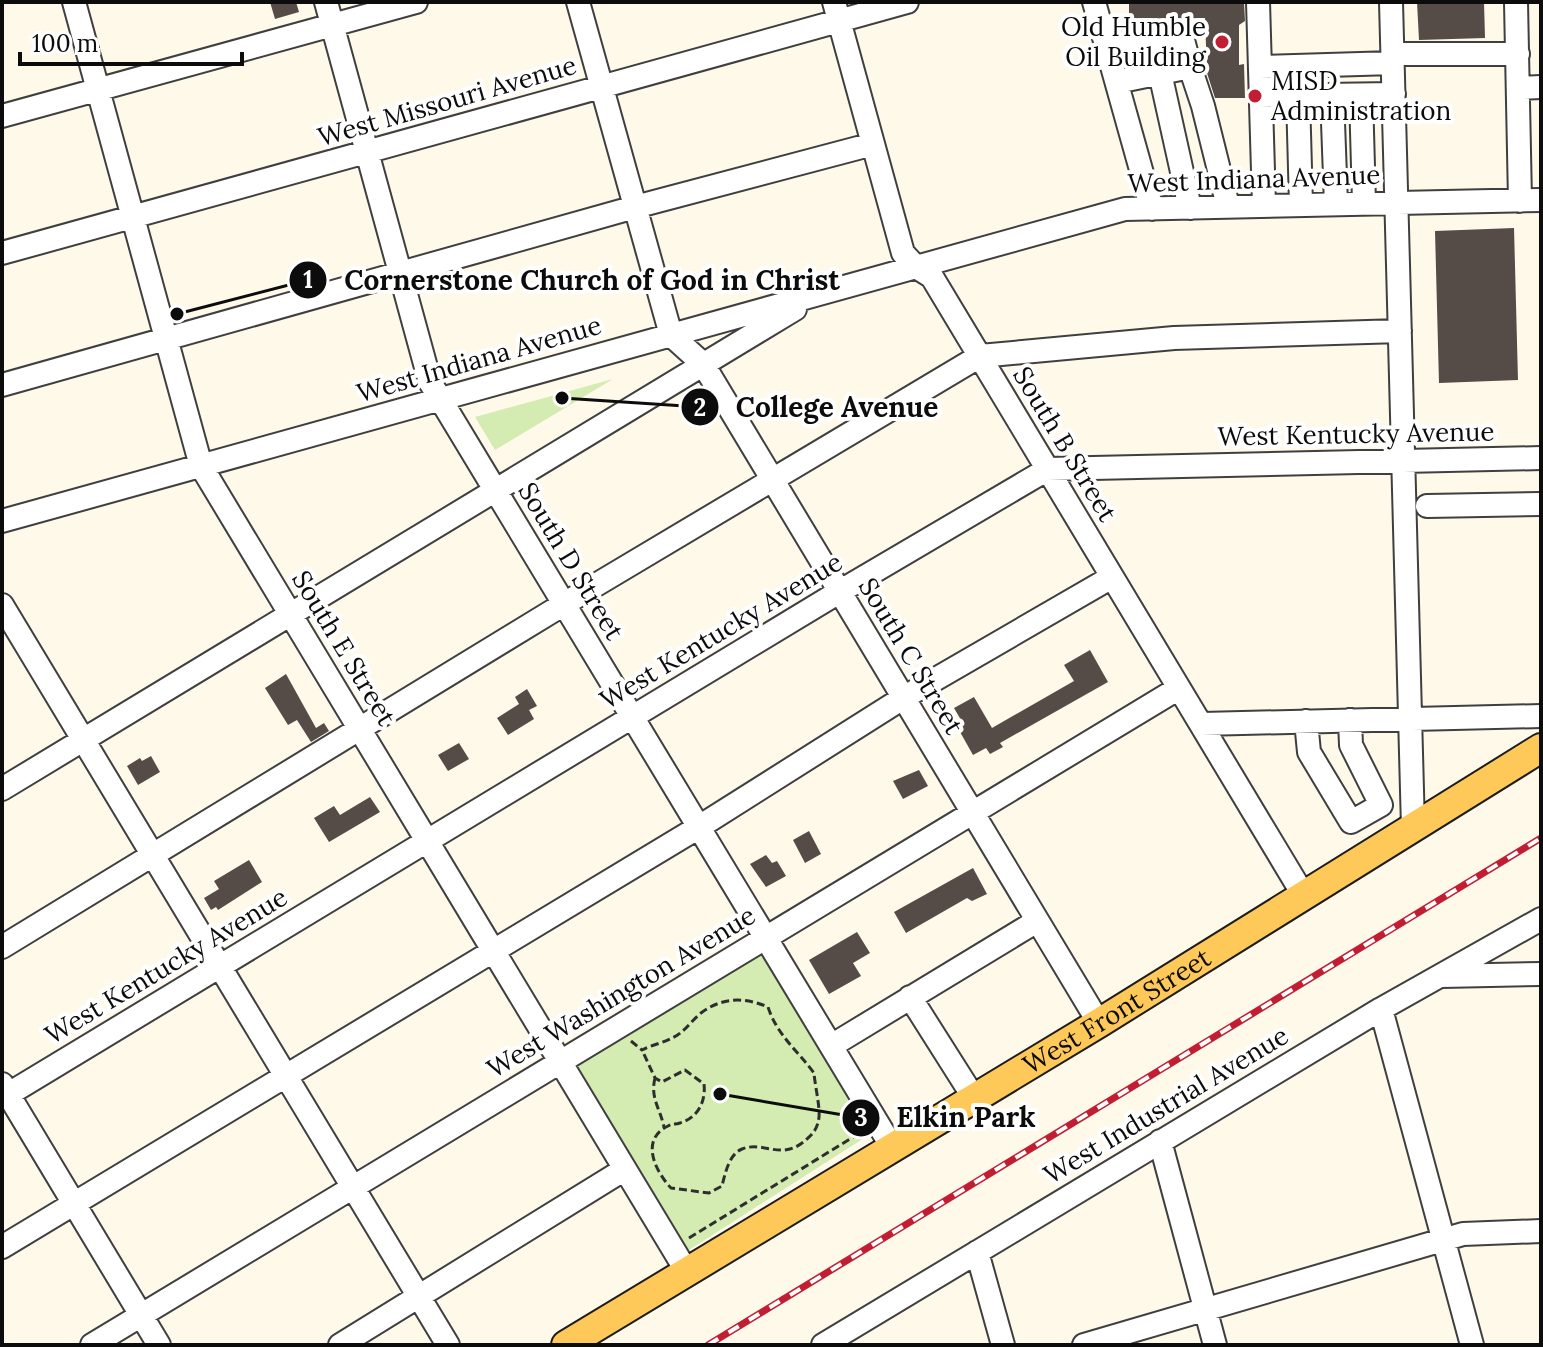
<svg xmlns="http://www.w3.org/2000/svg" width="1543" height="1347" font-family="Lora,serif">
	<rect width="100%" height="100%" fill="#fff9ea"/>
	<!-- green -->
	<path fill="#d4ebb2" d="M613,379L495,450L475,417Z
		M765,937L880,1128L678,1257L560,1061Z"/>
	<!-- building -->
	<path fill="#554b47" d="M270,2H296L299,12L275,19Z
		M1129,2H1244L1245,21L1239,25V65L1244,64L1245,98H1215L1207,73L1205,18L1129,19Z
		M1417,2H1484L1485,38L1419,40Z
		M1514,228L1518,380L1439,383L1435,231Z
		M1090,650L1108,682L1000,743L1003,747L990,754L986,748L973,755L955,723L961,720L954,708L974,697L992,728L1074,681L1064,665Z
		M286,674L316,728L324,723L329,731L311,742L297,720L288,725L265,688Z
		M527,689L537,706L529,710L534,719L508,735L497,718L519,704L515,697Z
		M459,743L469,759L448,771L438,755Z
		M151,756L160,772L138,785L127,766L140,758L142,761Z
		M919,770L928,786L903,799L893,781Z
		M370,797L380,812L329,842L314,818L334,806L340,815Z
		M809,831L821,854L805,863L793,840Z
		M766,855L772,863L777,861L786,876L766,887L750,864Z
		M249,860L262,882L218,910L216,907L211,910L204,898L219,889L214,881Z
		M973,868L987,894L972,901L967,898L906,933L894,912Z
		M857,932L870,953L853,963L861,976L829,994L809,960Z"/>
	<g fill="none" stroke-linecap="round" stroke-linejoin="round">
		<defs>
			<path id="minor" d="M74,2L201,466L687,1272
				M326,2L430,382L892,1147
				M578,2L671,335L703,364L1099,1023
				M834,2L903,253L916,267L932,277L1304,896
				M1094,2L1152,209
				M1258,2L1264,205
				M1391,2L1413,828
				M1516,2L1520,201
				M1106,44L1182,36L1190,67
				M1393,54H1518
				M1260,67L1393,63
				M1160,73L1190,208
				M1117,82L1190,67L1203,106L1228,206
				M1518,88L1541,87
				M1332,95L1336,204
				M1361,95L1364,203
				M1260,96L1394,94
				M1298,96L1301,205
				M2,116L416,2
				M2,253L907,2
				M2,385L635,207L873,144
				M1427,506L1541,504
				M2,521L1125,209L1541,200
				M2,605L448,1345
				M1306,721L1309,752L1351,822L1381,805L1351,745L1350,720
				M1202,724L1541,716
				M2,789L795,309
				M2,947L564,604L980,356L1174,338L1400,331
				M1442,976L1541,974
				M910,997L974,1098
				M1381,1009L1472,1345
				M831,1046L1037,921
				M2,1084L159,1345
				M2,1098L839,592L1048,469L1541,458
				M1160,1141L1215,1345
				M2,1247L699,827L903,698L1112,577
				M977,1252L1003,1345
				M92,1345L1179,688
				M340,1345L625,1169
				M823,1345L1381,1009L1541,919
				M1084,1345L1463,1234L1541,1231"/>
			<g id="major">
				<path id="s1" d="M566,1345L1099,1023L1541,748"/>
			</g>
		</defs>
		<!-- minor casing -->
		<use href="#minor" stroke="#3f3f3f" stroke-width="26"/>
		<!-- major casing -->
		<use href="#major" stroke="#1d1d1d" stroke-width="32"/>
		<!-- path -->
		<path stroke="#2e2e2e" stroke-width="3" stroke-dasharray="8 4" stroke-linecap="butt" d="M631,1041L642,1050C651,1045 663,1043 672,1038C684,1033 691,1021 701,1013C722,997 745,997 768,1007C777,1035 797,1050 814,1073C815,1086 820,1106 819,1117C818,1126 815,1132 808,1138C782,1163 765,1140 742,1149C729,1154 725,1174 722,1186L709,1193L671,1188C656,1172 639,1140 668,1126C674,1123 674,1125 680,1123C698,1118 706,1101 704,1084L685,1070L662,1082L655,1078L642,1050
			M655,1078C650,1098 660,1108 664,1127
			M689,1238L863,1131"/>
		<!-- minor -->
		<use href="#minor" stroke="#fff" stroke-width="22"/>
		<!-- major -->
		<use href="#major" stroke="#ffc95a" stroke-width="28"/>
		<defs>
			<path id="rail" d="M708,1345L1541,838"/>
		</defs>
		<!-- rail casing -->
		<use href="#rail" stroke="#c21e33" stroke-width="7"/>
		<!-- rail -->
		<use href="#rail" stroke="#fff" stroke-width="4" stroke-dasharray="12" stroke-linecap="butt"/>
	</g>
	<!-- markers -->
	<g fill="#c21e33" stroke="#fff" stroke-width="3">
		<circle cx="1222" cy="42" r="8"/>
		<circle cx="1255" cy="96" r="8"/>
	</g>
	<g text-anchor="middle" stroke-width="8" stroke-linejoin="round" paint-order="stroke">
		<!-- poi labels -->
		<g font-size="26" fill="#0c0c0c" stroke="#fff" text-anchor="end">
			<text x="1206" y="36">Old Humble<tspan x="1206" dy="30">Oil Building</tspan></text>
			<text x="1271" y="90" text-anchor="start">MISD<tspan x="1271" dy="30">Administration</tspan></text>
		</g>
		<!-- street labels -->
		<g font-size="26" fill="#0c0c0c" stroke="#fff">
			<text transform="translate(447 101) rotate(-16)" y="9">West Missouri Avenue</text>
			<text transform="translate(1254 179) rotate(-2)" y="9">West Indiana Avenue</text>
			<text transform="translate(479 359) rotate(-16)" y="9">West Indiana Avenue</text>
			<text transform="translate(1356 434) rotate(-1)" y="9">West Kentucky Avenue</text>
			<text transform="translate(1065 444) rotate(59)" y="9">South B Street</text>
			<text transform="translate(571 561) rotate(59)" y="9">South D Street</text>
			<text transform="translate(721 631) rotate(-31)" y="9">West Kentucky Avenue</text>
			<text transform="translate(344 648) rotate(59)" y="9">South E Street</text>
			<text transform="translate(911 656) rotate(59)" y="9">South C Street</text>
			<text transform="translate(166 966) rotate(-31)" y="9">West Kentucky Avenue</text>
			<text transform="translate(621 992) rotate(-31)" y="9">West Washington Avenue</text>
			<text dy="9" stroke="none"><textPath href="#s1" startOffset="644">West Front Street</textPath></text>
			<text transform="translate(1166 1105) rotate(-31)" y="9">West Industrial Avenue</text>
		</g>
	</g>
	<!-- callouts -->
	<path fill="none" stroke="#0c0c0c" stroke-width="3" d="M177 314L308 280M562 398L700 407M720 1094L861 1118"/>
	<g fill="#0c0c0c" stroke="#fff" stroke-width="3">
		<circle cx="177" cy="314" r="8"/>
		<circle cx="562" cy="398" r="8"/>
		<circle cx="720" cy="1094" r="8"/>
		<circle cx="308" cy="280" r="20"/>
		<circle cx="700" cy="407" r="20"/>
		<circle cx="861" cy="1118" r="20"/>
	</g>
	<g font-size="24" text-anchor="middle" font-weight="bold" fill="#fff">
		<text x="308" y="288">1</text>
		<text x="700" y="416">2</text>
		<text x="861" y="1126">3</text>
	</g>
	<g font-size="28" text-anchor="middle" font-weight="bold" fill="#0c0c0c" stroke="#fff" stroke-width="8" stroke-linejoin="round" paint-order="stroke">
		<text x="592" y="290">Cornerstone Church of God in Christ</text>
		<text x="837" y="417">College Avenue</text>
		<text x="966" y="1127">Elkin Park</text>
	</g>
	<!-- border -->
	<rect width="1543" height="1347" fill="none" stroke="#0c0c0c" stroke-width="8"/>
	<!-- scale -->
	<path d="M20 52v12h222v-12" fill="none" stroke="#0c0c0c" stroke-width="4"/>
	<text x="32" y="52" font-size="24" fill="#0c0c0c" stroke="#ffffff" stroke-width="6" paint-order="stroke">100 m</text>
</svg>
